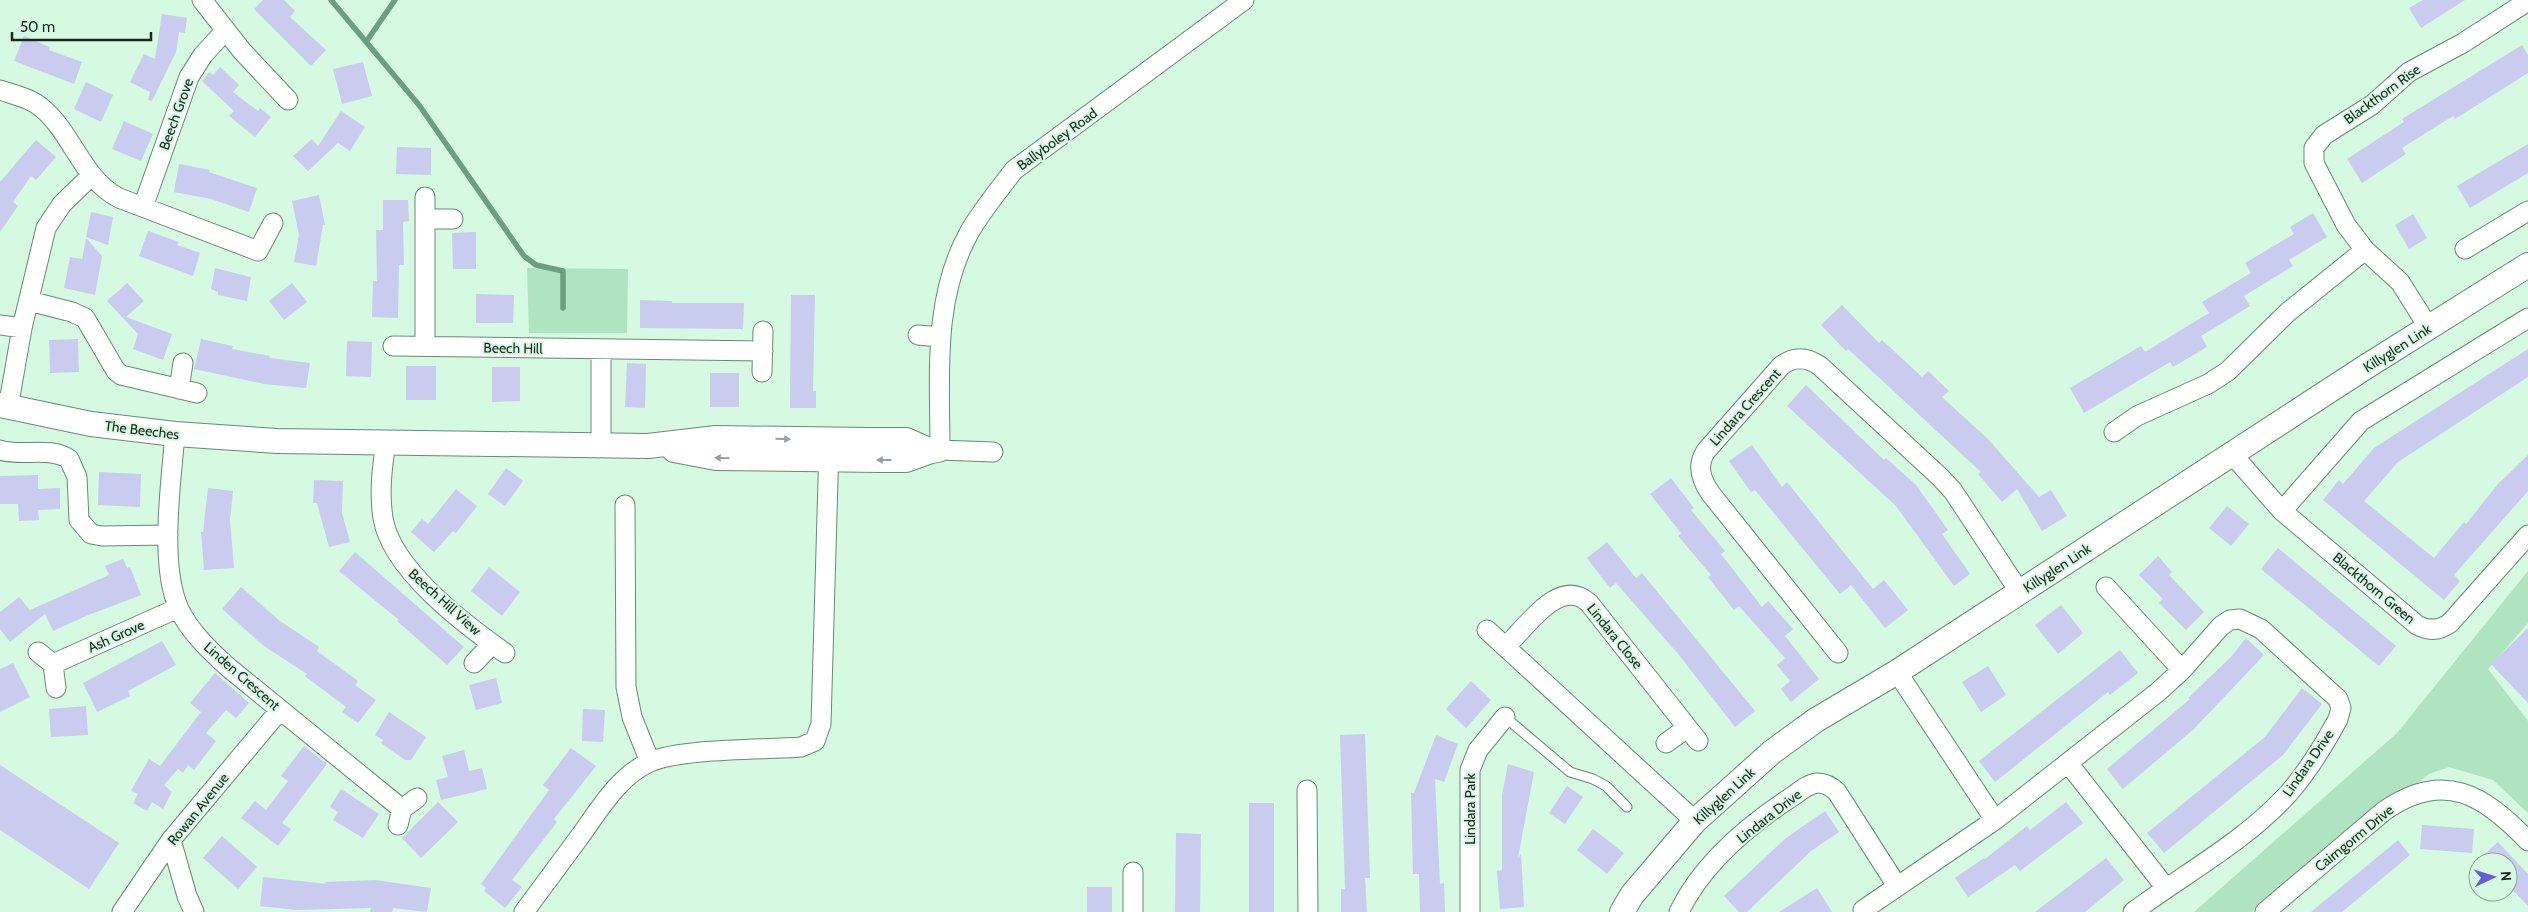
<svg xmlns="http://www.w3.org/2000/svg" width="2528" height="912" font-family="Cabin,sans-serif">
	<rect width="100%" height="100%" fill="#d5f9e1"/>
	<!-- green -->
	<path fill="#afe3c2" d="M527,268L628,269L627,333H529Z
		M2528,571V623L2488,669L2528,721V813L2493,780L2449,767L2429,774L2252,912H2194L2397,733Z"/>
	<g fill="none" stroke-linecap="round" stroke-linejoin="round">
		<!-- stream -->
		<path stroke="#6c9f7f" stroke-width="5.5" d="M331,0L419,105L524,256L536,265L563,271V308
			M366,42L395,0"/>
	</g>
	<!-- building -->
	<path fill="#c9ccef" d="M263,0H284L295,11L290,17L326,50L311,66L254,9Z
		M2423,0H2465L2421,28L2409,8Z
		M162,14L187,18L185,33L179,32L176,52L152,101L148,100L150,92L130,82L144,54L155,59Z
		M24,36L50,47L49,50L82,62L74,84L14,61Z
		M2522,45L2528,55V73L2455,119L2453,116L2402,148L2406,154L2362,183L2347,159L2404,122L2402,119Z
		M363,62L372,96L342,104L333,69Z
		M220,67L239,85L233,92L258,111L260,108L271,117L255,137L229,116L234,111L202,81L209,72L213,75Z
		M86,82L113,95L101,122L74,109Z
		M341,111L365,127L350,151L338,143L308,171L293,156L312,139L318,146Z
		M124,121L153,134L141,161L112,149Z
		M36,140L56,157L36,180L31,176L13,202L18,206L0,232V182Z
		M2528,144V173L2470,208L2457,186Z
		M397,147L431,148V175L396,174Z
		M179,164L210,170L209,172L257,188L249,212L211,199L174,192Z
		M319,195L325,225H323L316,266L294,262L299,235L292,201Z
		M383,200H408L409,221L403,222L404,265H399L398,318L372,317L373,281H377L376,230H383Z
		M91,212L113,217L108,245L86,237Z
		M2313,213L2327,237L2289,260L2293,266L2244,296L2250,306L2201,336L2207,347L2173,367L2170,362L2084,413L2070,388L2141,346L2145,352L2209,313L2202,302L2251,273L2245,263L2294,234L2290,227Z
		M2413,214L2427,238L2409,249L2395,225Z
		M148,231L179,242L177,245L200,253L193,276L139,256Z
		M476,232V269H453L452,233Z
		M86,238L102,256L95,295L64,288L70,257L82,259Z
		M215,268L251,277L247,301L218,295V292L211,289Z
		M127,283L144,301L126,317L172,334L163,360L133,349L138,334L107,301Z
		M292,283L307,302L284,320L269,301Z
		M476,294L514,295L513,323H476Z
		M791,295H815L813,391H816V408H790Z
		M640,300L672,301V303H744L743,329L640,328Z
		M1842,305L1879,343L1882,340L1922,377L1928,371L1949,391L1942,397L1988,439L2039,497L2051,490L2067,516L2042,531L2017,489L2002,502L1978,474L1981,472L1848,349L1846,351L1821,325Z
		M78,339L79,372L50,373L49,340Z
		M201,339L233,346L232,349L270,356L269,358L310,363L306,388L264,384L194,369Z
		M347,341L372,342L371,377L346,376Z
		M2528,349V377L2398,462L2364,501L2434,558L2464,522L2466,524L2498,484L2528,455V491L2454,575L2460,581L2444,600L2323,500L2339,480L2343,484L2374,448Z
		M627,363L646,364L645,408L625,407Z
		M406,366H436V400H406Z
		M492,367H520V401L492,402Z
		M710,373H739V407H710Z
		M1806,385L1884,460L1886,458L1916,485L1948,530L1942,534L1970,574L1954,586L1896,506L1787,406Z
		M1752,445L1782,487L1787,482L1873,589L1884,580L1908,610L1885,628L1851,585L1840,594L1755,490L1751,492L1729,461Z
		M506,468L523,481L505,506L488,494Z
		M99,472L141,474L140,507L98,505Z
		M38,475V489L60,488V509L38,510L39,520L19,521L18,504H0V476Z
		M1671,478L1694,508L1691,510L1725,551L1721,554L1762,607L1768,601L1793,629L1785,636L1819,679L1791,702L1781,689L1790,681L1777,665L1785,658L1739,606L1734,610L1708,577L1711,575L1678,536L1681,533L1650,494Z
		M314,480L343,481L342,513L350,542L329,547L317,503H313Z
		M208,488L233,491L230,520L234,568L204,570L201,532H203Z
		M456,489L477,506L456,533L453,531L434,552L411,532L422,519L428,524Z
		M2227,506L2249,524L2231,546L2209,528Z
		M1607,542L1636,578L1642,573L1755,711L1735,727L1679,655L1616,583L1610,588L1587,558Z
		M2278,548L2396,646L2379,666L2261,569Z
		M355,552L464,647L447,665L397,621L399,620L339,571Z
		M2158,556L2172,572L2169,575L2204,612L2186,630L2159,603L2163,599L2139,575Z
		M123,559L127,568L130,567L141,595L86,616L53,631L45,614L10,642L0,629V612L19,597L30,610L109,575L105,566Z
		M489,567L520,592L502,616L471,591Z
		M241,587L280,621L319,647L317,651L358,681L355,685L376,700L358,723L342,712L346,707L305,676L307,674L264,646L222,609Z
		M2061,605L2083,633L2058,654L2035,625Z
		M2528,628V703L2491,664Z
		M2246,638L2264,655L2194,729L2123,789L2107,769L2190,699L2188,698L2231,657Z
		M162,641L176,665L128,691L130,696L97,712L83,683Z
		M2120,650L2138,673L2110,695L2108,692L1995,782L1979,761Z
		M13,663L30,697L0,712V669Z
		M1988,666L2006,695L1981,712L1962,682Z
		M215,673L249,703L236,718L226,710L206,733L216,741L194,770L188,765L183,773L178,769L164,785L172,792L163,809L152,802L147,811L133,803L138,794L131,791L149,759L160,766L201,712L190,703Z
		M496,678L502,703L476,710L469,685Z
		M1471,681L1491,700L1466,728L1446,709Z
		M2302,688L2322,704L2283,755L2164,853L2147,833L2265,737Z
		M86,706L88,735L51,737L49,709Z
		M583,709L605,710L603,742L582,741Z
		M389,712L426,737L411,760H405L381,743L383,740L375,735Z
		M1365,734L1370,878H1365L1367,912H1341V889H1345L1340,735Z
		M1436,735L1458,744L1444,782L1435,779L1440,884L1444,883L1445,912H1420L1419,874H1413L1411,793H1414Z
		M304,746L327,764L282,823L291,829L278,846L241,818L255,801L266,810L288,781L281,776Z
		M571,748L596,766L554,819L557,822L512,880L522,887L505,908L484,891L486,888L481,884L549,790L543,785Z
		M464,750L469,771L482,768L487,789L441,800L436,780L448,777L442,756Z
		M1508,764L1534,772L1518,858L1521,854L1524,907L1500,909L1497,871L1502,870V795Z
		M0,765L119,843L89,889L0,830Z
		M1567,786L1583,797L1565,824L1549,813Z
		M341,789L379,814L363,838L333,820L338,812L330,807Z
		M438,802L458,822L421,858L402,838Z
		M2066,802L2083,823L2020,871L2015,865L1968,897L1955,878L1984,858L1985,859L2027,826L2030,830Z
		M1249,803H1274V912H1249Z
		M1825,811L1839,832L1811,851L1747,912H1739L1724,896L1786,838Z
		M2422,825L2474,829L2472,853L2420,849Z
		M1593,829L1624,853L1607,874L1577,850Z
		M1176,833L1201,834L1200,912H1175Z
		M222,836L257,867L238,889L203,858Z
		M2398,840L2410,855L2342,912H2311Z
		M2498,842L2528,874V906L2508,885V862H2476Z
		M2106,858L2124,880L2085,912H2035Z
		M263,877L327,884L324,882L375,880L431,888L427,912L393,908L392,912H370L371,908L296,910L260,906Z
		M1087,887H1112V912H1087Z
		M1817,888L1832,912H1779Z"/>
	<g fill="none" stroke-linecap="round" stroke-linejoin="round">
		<defs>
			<path id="service" d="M1505,717L1570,772L1593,779L1606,786L1627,807"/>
			<path id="minor" d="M202,0L242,51L288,100
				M0,90C15,95 30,98 42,108C73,134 82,179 119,198L258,251L273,223
				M425,197V346
				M143,207L189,77L203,55L225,31
				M425,219H453
				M2465,249L2528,211
				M29,301L72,312L85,318L116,371L121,375L197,393
				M0,325L22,328
				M2429,328L2400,282L2365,250L2346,225L2314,163V148L2324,135L2372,105L2409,72L2463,43L2528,1
				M918,335L940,337
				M393,346L763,351
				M762,372L763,331
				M179,389L183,363
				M8,408L22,328L46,228L62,204L92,175
				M2114,432L2137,416L2208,384L2228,371L2288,312L2365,250
				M175,434C171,483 159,565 179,609C190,632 210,651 229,668L402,809
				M386,442C382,468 379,492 383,518C391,569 464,624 505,653
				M601,445V349
				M0,450C22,457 49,446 69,459L77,477L79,520L91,534L102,536L168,535
				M993,452L940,450C940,377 932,298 970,231C983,209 999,190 1014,170L1244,0
				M2232,454L2282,511L2417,625C2428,631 2439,631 2450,623L2528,535
				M625,505L626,687L632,717L650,762
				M2282,511L2361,421L2528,318
				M2106,587L2182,670
				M1487,630L1695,821
				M1506,646C1527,627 1559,576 1589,603L1698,741
				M38,652L53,664L56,688
				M1838,653L1711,494C1701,480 1696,466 1706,451L1781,366C1794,356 1807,357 1820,366L1940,477L1953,491L2019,591
				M474,663L492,644
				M53,664L178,608
				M1897,672L1995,820
				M1666,743L1687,728
				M2068,763L2166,888
				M1307,790L1308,912
				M398,825L402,809L417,798
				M171,840L187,896L194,912
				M1133,872V912
				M1863,910L1995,820L2158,692L2182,670L2221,626L2230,620L2240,619L2261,629L2338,699L2341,708L2338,719C2324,745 2307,773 2287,795C2244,842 2184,874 2133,912
				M122,912L171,840L280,710
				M524,912C542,888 560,863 578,839C598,812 618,776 650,762C683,748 762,750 801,747L815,741L821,724L829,445
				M1470,912V770L1478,750L1505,717
				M1679,912C1702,864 1750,824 1793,796C1800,791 1808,784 1817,783C1825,783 1831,786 1837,792L1897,886
				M2265,912L2384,811C2444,769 2484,795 2528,841"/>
			<path id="tertiary" d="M0,405L91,424L175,434L277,441L648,446L716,438L868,440H906L931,451
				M674,450L716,458L882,460H906L931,451L938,450
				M1622,912L1632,895L1695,821L1772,752L1816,720L1897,672L2364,368L2528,265"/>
		</defs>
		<!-- service casing -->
		<use href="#service" stroke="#688974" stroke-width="11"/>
		<!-- minor casing -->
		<use href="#minor" stroke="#688974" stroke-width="21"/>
		<!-- tertiary casing -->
		<use href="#tertiary" stroke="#688974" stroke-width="26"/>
		<!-- service -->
		<use href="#service" stroke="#fff" stroke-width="9"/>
		<!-- minor -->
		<use href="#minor" stroke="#fff" stroke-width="19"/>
		<!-- tertiary -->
		<use href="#tertiary" stroke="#fff" stroke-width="24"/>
	</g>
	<!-- one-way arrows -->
	<defs><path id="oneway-solid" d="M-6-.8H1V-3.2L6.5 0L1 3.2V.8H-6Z" transform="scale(1.25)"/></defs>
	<g fill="#989e9a">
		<use href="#oneway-solid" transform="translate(783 439) rotate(1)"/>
		<use href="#oneway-solid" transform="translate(722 458) rotate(-178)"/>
		<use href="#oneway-solid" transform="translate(884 460) rotate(180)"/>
	</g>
	<g text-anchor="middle" stroke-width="4" stroke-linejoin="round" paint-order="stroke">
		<!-- street labels -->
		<g font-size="14" fill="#1a281f" stroke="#d5f9e1">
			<text transform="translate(2382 94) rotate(-36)" y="5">Blackthorn Rise</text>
			<text transform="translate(176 114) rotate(-70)" y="5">Beech Grove</text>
			<text transform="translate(1057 139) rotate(-36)" y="5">Ballyboley Road</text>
			<text transform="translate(513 348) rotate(1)" y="5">Beech Hill</text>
			<text transform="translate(2397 348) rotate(-32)" y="5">Killyglen Link</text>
			<text transform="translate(1745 407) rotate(-48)" y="5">Lindara Crescent</text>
			<text transform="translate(142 430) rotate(7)" y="5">The Beeches</text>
			<text transform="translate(2057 568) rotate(-33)" y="5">Killyglen Link</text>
			<text transform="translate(2374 588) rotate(40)" y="5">Blackthorn Green</text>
			<text transform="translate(445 602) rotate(42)" y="5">Beech Hill View</text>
			<text transform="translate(116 636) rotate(-24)" y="5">Ash Grove</text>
			<text transform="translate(1615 636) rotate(51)" y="5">Lindara Close</text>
			<text transform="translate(242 676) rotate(41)" y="5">Linden Crescent</text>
			<text transform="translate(2308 763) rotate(-55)" y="5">Lindara Drive</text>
			<text transform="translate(1724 796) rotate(-42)" y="5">Killyglen Link</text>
			<text transform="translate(198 809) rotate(-51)" y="5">Rowan Avenue</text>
			<text transform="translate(1470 809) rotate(-90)" y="5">Lindara Park</text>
			<text transform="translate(1769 816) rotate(-38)" y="5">Lindara Drive</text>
			<text transform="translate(2354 838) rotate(-39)" y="5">Cairngorm Drive</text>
		</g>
	</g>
	<!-- north arrow -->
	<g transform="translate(2493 877) rotate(86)"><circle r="24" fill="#d5f9e1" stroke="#8aa593"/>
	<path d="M0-4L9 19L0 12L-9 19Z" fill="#675ed7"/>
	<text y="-8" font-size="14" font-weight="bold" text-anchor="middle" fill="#1a281f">N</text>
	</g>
	<!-- scale -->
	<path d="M12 32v8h139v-8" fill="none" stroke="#1a281f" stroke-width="2.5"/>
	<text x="20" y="32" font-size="15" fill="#1a281f" stroke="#d5f9e1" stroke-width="4" paint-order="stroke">50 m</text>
</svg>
